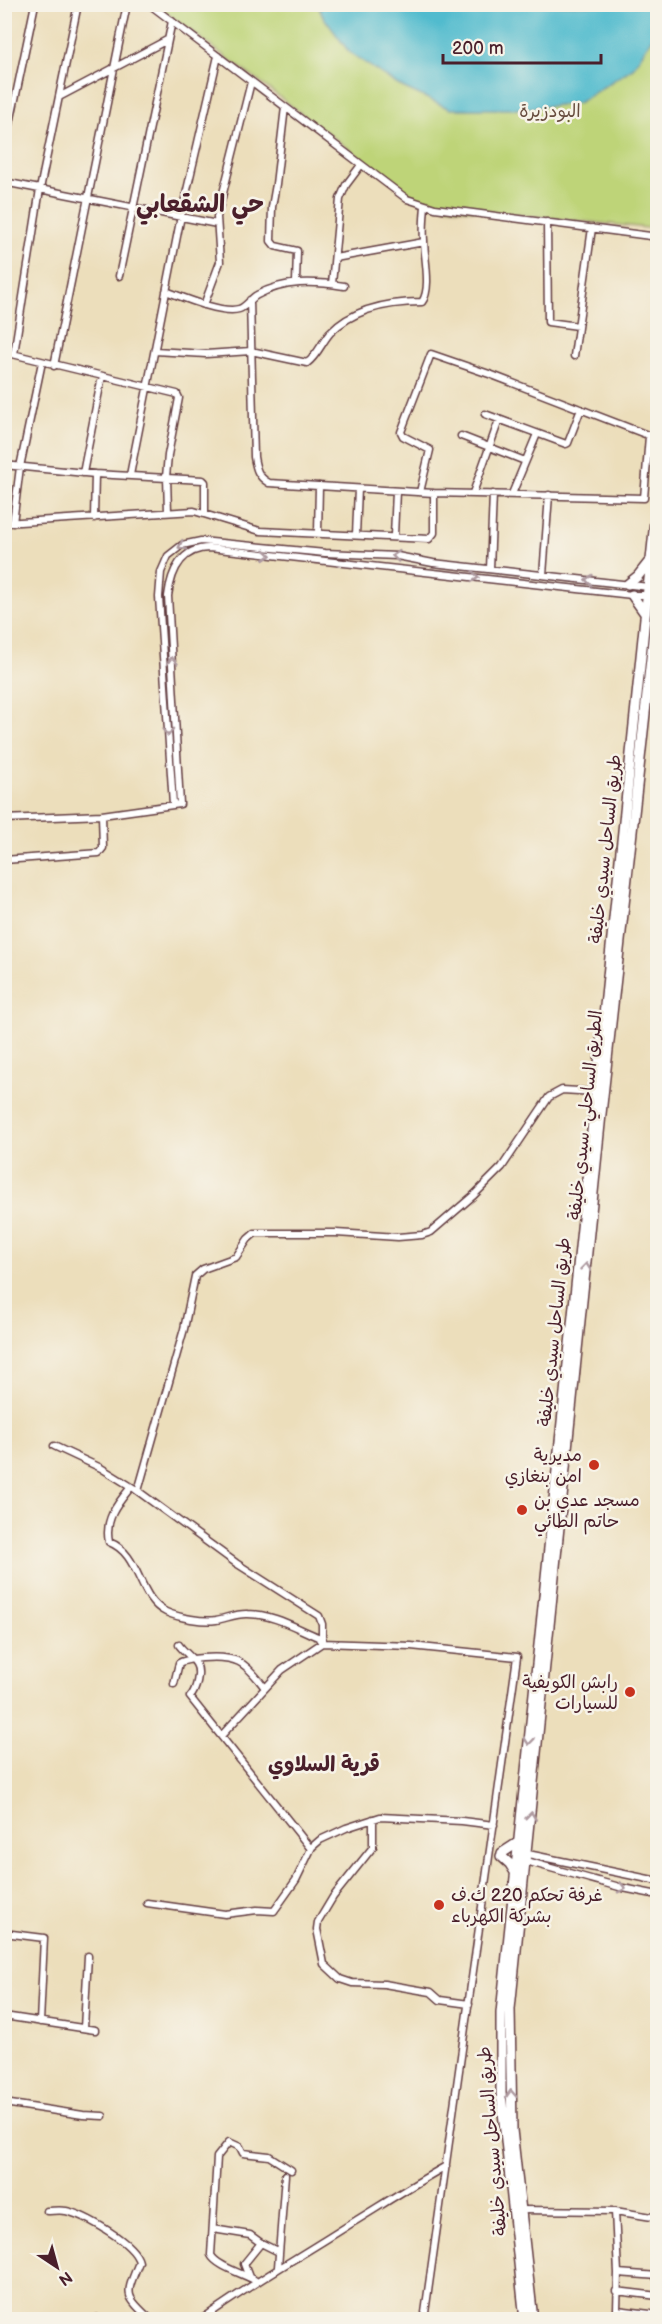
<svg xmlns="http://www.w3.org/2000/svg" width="662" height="2324" font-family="'Balsamiq Sans','Playpen Sans Arabic',sans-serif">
	<rect width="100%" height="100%" fill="#f7f3e8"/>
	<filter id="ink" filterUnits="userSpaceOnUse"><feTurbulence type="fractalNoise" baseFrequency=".0167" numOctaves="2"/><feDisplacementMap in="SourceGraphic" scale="12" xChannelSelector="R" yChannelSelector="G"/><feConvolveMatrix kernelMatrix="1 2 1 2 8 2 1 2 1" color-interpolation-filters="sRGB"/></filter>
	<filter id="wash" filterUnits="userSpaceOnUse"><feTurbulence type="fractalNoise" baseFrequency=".008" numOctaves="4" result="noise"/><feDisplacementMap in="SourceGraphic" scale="24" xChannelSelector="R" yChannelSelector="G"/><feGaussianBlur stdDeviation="1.35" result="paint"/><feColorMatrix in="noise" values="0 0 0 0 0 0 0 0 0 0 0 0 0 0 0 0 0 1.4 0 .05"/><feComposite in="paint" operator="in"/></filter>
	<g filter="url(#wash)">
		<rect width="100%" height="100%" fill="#ecdebb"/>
		<!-- green -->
		<path fill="#bed478" stroke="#847a52" stroke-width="1.5" d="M156,5H657V229L445,207L415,198Z"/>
		<!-- water -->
		<path fill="#51bbce" stroke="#4e6d7c" stroke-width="1.5" d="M318,5H657V30L633,68L578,103L521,109H450L398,85L349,52L322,15Z"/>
	</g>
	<g filter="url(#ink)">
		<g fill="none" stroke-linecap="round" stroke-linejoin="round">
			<defs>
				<path id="minor" d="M149,4L407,199L435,208L658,237
					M4,19L7,4
					M59,97L167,40
					M285,107L276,184L272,207L271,241L275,246L297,251L296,282
					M4,152L35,4
					M4,182L217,224
					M547,222L548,322L578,326
					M335,258L424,242
					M119,276L172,21
					M332,284L340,199L346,185L361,165
					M166,291C182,297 222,314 239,309C246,307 251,298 257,295C285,280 313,281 344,286
					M250,300L254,457C256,469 258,477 269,483L434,493L644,498L649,436
					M204,305L220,262L217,217L251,82
					M155,351L206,354L251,351L307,363C317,356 322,342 330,333C354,308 390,302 422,302C432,289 424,256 424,240C423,229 424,217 425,206
					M4,352L177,394L179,398L168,455L166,477
					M14,354L40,189L78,4
					M574,356L592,228
					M54,366L127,4
					M485,414L566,444L568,443L581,409
					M461,436L525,461
					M4,465L95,474L203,480L205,482V513
					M83,473L102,376
					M130,475L181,216L218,56
					M167,477L168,512
					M420,492L430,450L403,436L401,432L431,354L492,375L658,439
					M473,493L499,420
					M512,494L537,434
					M94,518L95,474
					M4,523L194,511L260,531L429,539L434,533V493
					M13,523L20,467L42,362
					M318,533L319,486
					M356,535L358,489
					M394,536L396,491
					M490,569L493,494
					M543,575L549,495
					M173,804L159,597L161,572L168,556L182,545L201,541L325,553L397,556L433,563L658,588
					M4,819L102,815L180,804L168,596C171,572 181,548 209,548L632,595H651
					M4,860L99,853L103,848L102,815
					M54,1446L101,1468L135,1489L236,1563L319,1616L322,1624V1643L282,1670L221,1736
					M131,1487C118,1503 104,1519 109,1542C141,1554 137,1598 166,1612C179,1618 203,1622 216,1620C227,1618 238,1613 248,1614C273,1614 296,1628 318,1637L322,1643L411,1646L517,1657L424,2320
					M138,1491L184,1329L195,1276L203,1269L236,1257L248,1239L255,1233H336L398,1237L422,1235L431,1232L474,1195L502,1167L549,1097L562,1090L595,1092
					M179,1645C184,1652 192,1657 196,1664C201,1672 196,1691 190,1697L311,1849
					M174,1684L179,1663C186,1659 194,1659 202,1658C236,1655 245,1661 265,1688
					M373,1819V1847L333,1897L318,1922L317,1929L324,1964L340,1979L352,1983L384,1984L431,1992L440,2000L469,2004
					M523,1853L658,1881
					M522,1860L623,1888L658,1895
					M147,1903L225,1914L257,1910L274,1911L296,1880L312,1847L320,1840L346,1828L380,1817L462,1821L494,1825
					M4,1933L44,1938L40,2022
					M4,2016L95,2030
					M84,2028L88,1956
					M4,2103L83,2115L103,2116
					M520,2210L615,2211L658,2218
					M47,2211C53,2211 60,2210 66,2211C85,2215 135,2243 139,2262C126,2296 123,2293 151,2320
					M615,2211L618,2273L617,2310L658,2315
					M213,2229L250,2235L261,2243
					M278,2267L285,2175
					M618,2273L658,2276
					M249,2277L244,2264L261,2243L279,2252
					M256,2281C244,2274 216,2266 211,2255L217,2157L229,2142L240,2147L243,2153L269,2156L291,2170
					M616,2291L658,2296
					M97,2318L98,2320
					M201,2320C250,2284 301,2256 352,2223C383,2204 414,2184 446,2166"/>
				<path id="highway" d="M628,584L638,576L649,562
					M632,595L644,612
					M502,1853L519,1842
					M501,1856L510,1864L515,1872
					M525,2320L501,2093V2013L658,492
					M533,2320L512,2130L510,2009L601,1114L658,595"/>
			</defs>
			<!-- minor casing -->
			<use href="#minor" stroke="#623c41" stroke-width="9"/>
			<!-- highway casing -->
			<use href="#highway" stroke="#623c41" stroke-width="12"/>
			<!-- minor -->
			<use href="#minor" stroke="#fff" stroke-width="6"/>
			<!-- highway -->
			<use href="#highway" stroke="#fff" stroke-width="9"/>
		</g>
		<!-- one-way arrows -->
		<defs><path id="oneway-chevron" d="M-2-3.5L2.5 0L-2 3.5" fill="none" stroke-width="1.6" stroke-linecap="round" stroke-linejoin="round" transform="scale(1.5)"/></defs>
		<g stroke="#ae9aa0">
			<use href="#oneway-chevron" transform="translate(182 546) rotate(154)"/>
			<use href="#oneway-chevron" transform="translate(267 555) rotate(5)"/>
			<use href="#oneway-chevron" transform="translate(396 556) rotate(-174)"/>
			<use href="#oneway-chevron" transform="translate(475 577) rotate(6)"/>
			<use href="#oneway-chevron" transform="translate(589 580) rotate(-174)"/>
			<use href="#oneway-chevron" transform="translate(172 661) rotate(-94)"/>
			<use href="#oneway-chevron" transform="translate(168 732) rotate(87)"/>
			<use href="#oneway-chevron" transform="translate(586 1267) rotate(-84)"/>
			<use href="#oneway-chevron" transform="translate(529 1741) rotate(96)"/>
			<use href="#oneway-chevron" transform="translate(531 1816) rotate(-83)"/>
			<use href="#oneway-chevron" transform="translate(622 1888) rotate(14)"/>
			<use href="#oneway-chevron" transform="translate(511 2094) rotate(-93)"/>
		</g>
	</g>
	<!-- markers -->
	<g fill="#c8321e" stroke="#f7f3e8" stroke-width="2">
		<circle cx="594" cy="1465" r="6"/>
		<circle cx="522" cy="1510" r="6"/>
		<circle cx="630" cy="1692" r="6"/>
		<circle cx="439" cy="1905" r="6"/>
	</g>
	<g text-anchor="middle" stroke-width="5" stroke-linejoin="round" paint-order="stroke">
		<!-- park labels -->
		<g font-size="18" fill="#674c3e" stroke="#f7f3e8">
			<text x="550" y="117">البودزيرة</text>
		</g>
		<!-- street labels -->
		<g font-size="18" fill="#4a1f2b" stroke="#f7f3e8">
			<text transform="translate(605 849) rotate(-84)" y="6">طريق الساحل سيدي خليفة</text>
			<text transform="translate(585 1115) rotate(-84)" y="6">الطريق الساحلي- سيدي خليفة</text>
			<text transform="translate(554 1332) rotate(-84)" y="6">طريق الساحل سيدي خليفة</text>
			<text transform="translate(492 2141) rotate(-95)" y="6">طريق الساحل سيدي خليفة</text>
		</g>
		<!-- poi labels -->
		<g font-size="18" fill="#4a1f2b" stroke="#f7f3e8" text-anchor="end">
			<text x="582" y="1461">مديرية<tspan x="582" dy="21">امن بنغازي</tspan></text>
			<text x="534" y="1506" text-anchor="start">مسجد عدي بن<tspan x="534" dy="21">حاتم الطائي</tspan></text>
			<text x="618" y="1688">رابش الكويفية<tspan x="618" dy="21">للسيارات</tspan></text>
			<text x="451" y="1901" text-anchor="start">غرفة تحكم 220 ك.ف<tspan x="451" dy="21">بشركة الكهرباء</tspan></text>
		</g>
		<!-- quarter labels -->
		<g font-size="21" font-weight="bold" fill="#4a1f2b" stroke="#f7f3e8">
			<text x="324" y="1771">قرية السلاوي</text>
		</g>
		<!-- district labels -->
		<g font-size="24" font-weight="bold" fill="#4a1f2b" stroke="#f7f3e8">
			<text x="200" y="212">حي الشقعابي</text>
		</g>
	</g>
	<!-- margin -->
	<rect width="662" height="2324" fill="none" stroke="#f7f3e8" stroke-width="24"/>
	<!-- north arrow -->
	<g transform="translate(57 2267) rotate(144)" stroke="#f7f3e8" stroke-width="4.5" paint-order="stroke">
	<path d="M0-4.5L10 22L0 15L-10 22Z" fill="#4a1f2b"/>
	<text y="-9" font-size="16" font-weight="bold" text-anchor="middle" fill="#4a1f2b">N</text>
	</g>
	<!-- scale -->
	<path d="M443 54v9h158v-9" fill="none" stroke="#4a1f2b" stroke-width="3"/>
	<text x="452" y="54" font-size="18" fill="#4a1f2b" stroke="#f7f3e8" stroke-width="4.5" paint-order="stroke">200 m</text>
</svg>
